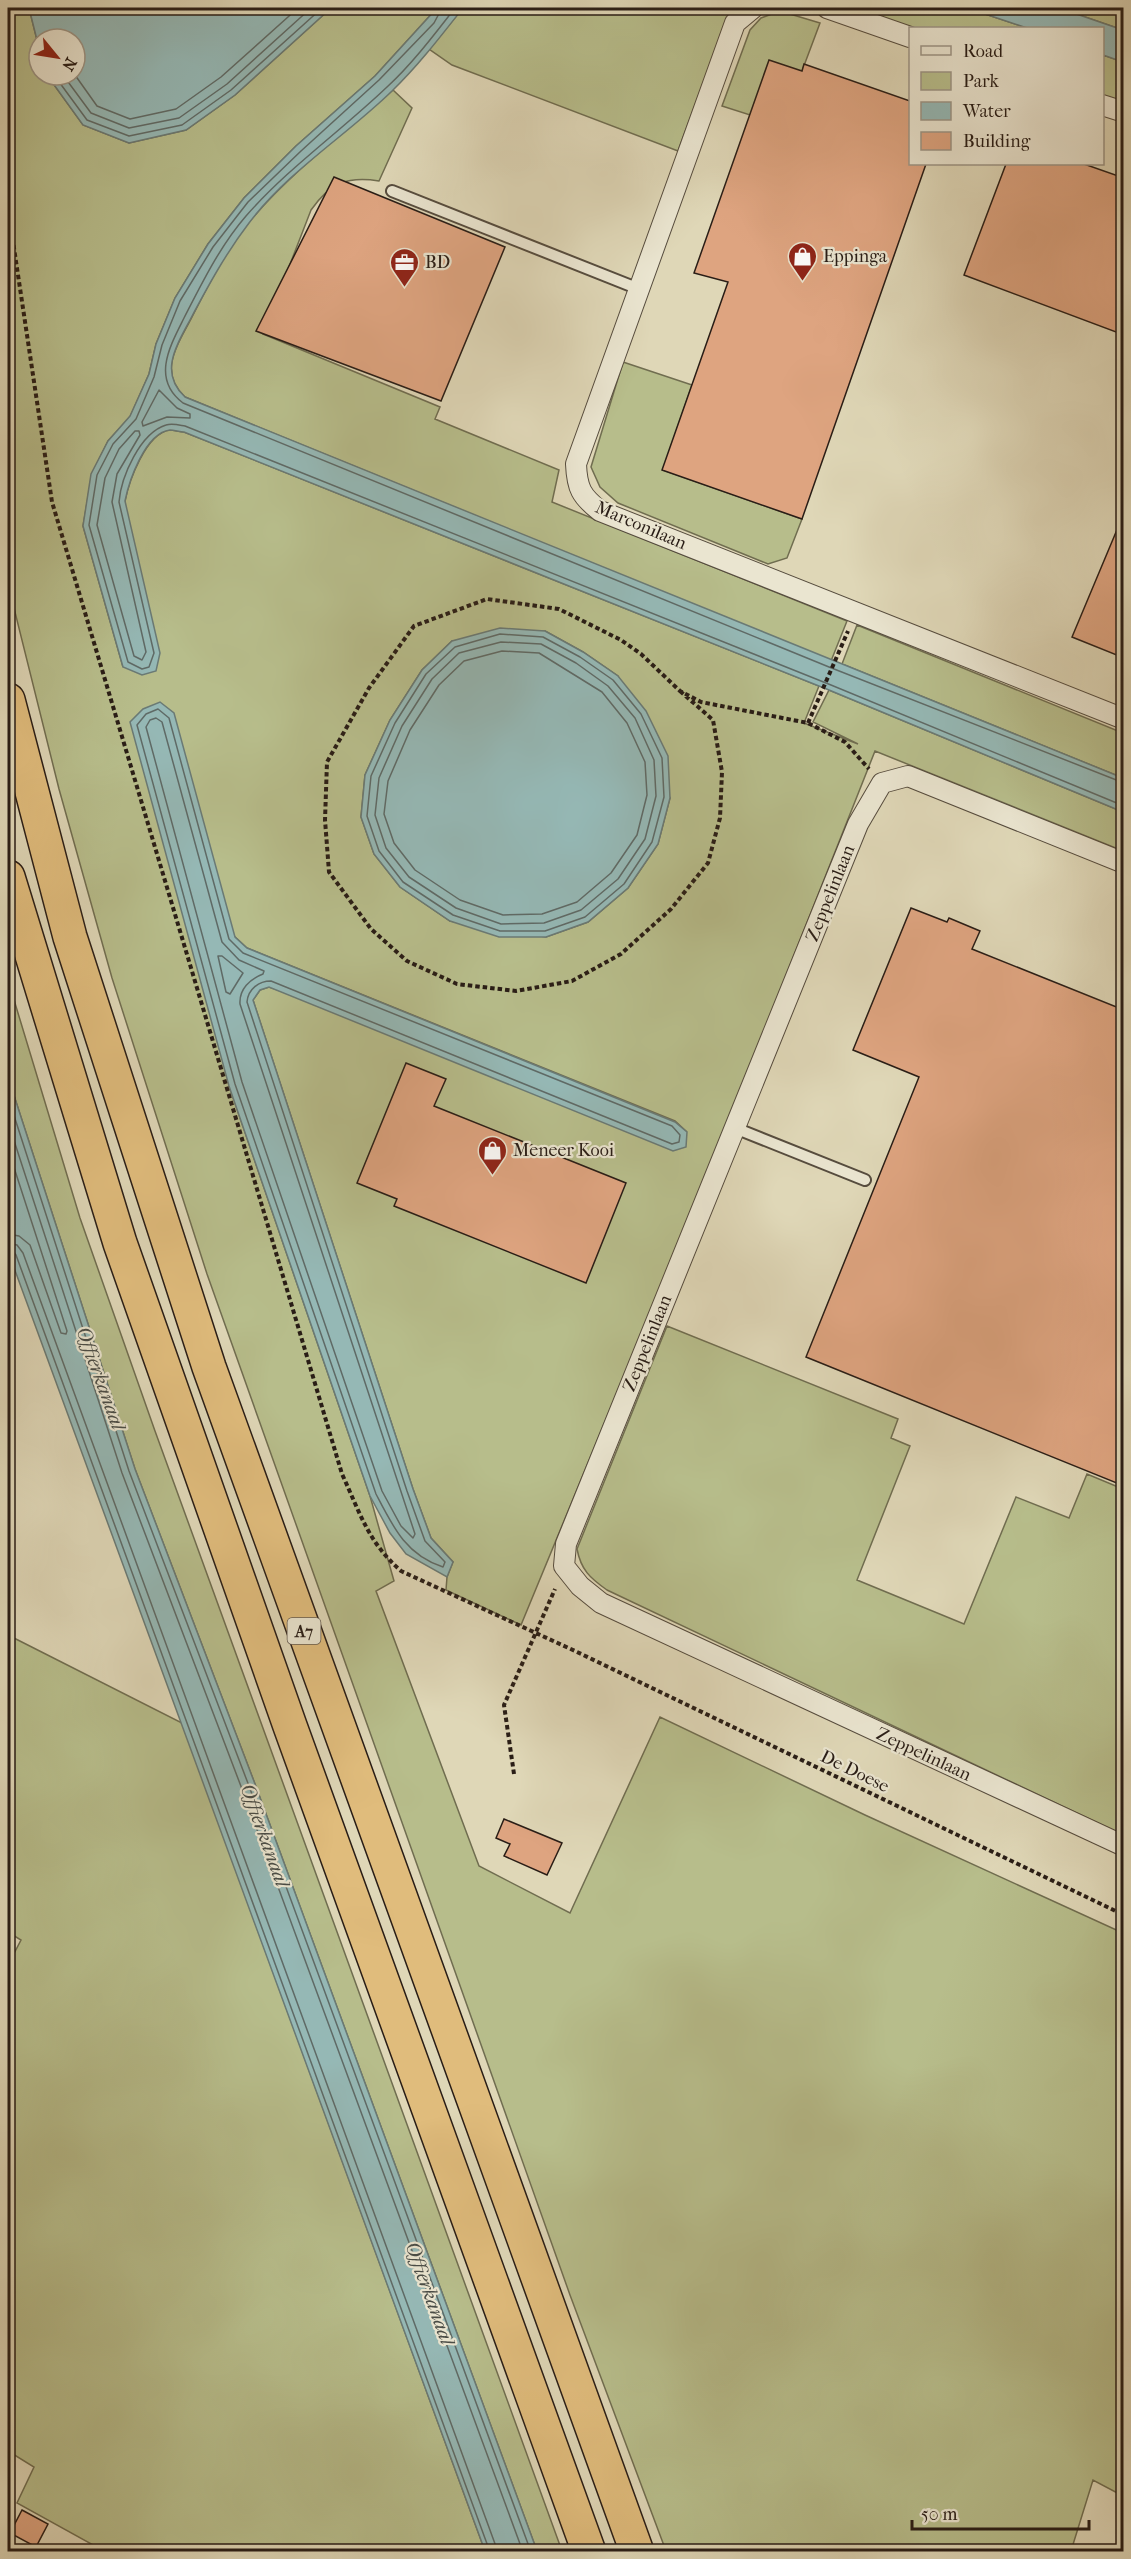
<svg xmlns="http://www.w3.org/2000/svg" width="1131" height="2559" font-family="'IM FELL French Canon',serif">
	<rect width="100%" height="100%" fill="#dfd7b7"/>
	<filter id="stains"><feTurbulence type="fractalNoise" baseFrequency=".00333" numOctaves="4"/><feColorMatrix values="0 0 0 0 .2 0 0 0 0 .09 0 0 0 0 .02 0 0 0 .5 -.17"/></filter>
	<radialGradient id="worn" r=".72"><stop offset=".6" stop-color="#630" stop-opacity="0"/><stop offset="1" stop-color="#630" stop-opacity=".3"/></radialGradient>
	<!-- green -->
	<path fill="#b7bd8b" stroke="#706d50" stroke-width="1.5" fill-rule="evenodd" d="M8,8H29L39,48V75H47L83,125L129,143L186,130L235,95L331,8H437L375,76L296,146L244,198L208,244L175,298L156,344L149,374L130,417L108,441L92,474L83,526L123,667L125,501C129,481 146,433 170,430C174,430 180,432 184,432L819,686L804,723L858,744L813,722L829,690L1123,812V851L875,751L709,1170L521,1625L446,1590L447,1577L453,1562L431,1538L413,1489L253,1000L260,990L269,987L687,1132L675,1121L247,948L235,937L229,1086L370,1496L394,1581L376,1591L479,1866L570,1913L660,1717L865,1815L1123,1933V2496L1093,2480L1071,2551H666L570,2295L207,1274L112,978L59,789L8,584ZM545,631L583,652L618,676L670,798L658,844L628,888L588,922L546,937L450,921L400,887L374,854L361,817L365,775L390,720L422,670L452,641Z
		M463,8H731L678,151L452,65L429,49Z
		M840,8H967L1027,28H910Z
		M1059,8H1123V30Z
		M780,11L820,23L802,71L750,115L722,106L750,30L761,18Z
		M1103,55L1123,62V106L1103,99Z
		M393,90L412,108L379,181C347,176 330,183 311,210L263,334L440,407L435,419L559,470L552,502L847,621L831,661L185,397C158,372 177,346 191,319C208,285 226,250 250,221C291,172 345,132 393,90Z
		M623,362L692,385L663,470L802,519L787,558L768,564L618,503L600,487L591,467Z
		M857,625L1123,733V778L842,664Z
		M8,980L80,1218L155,1431L562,2551H537L255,1784L135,1469L8,1077Z
		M667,1326L898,1419L891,1438L910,1446L857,1580L964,1624L1016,1497L1069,1518L1087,1474L1123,1489V1835L607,1590C590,1578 581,1570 577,1549Z
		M8,1635L182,1723L485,2551H104L17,2503L34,2467L8,2451V1965L21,1940L8,1932Z"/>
	<!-- water -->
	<path fill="#95b8b5" stroke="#6a7a75" stroke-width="1.5" d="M29,8H331L235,95L186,130L129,143L83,125L47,75H75V39H39V48Z
		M437,8H463C441,36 418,66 392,91C346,136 288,171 249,223C226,253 208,286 190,320C176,346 159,373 185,397L1123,778V812L829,690L184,432C180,432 174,430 170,430C145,433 129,481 125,501L160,653L156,671L142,675L123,667L83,526L91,474L108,441L130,416L149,374L156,344L175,298L208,244L244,198L296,146L375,76Z
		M967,8H1059L1123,30V62L1103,55L1102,28H1027Z
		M500,628L545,631L583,652L618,676L646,711L668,756L670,798L658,844L628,888L588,922L546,937H499L450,921L400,887L374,854L361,817L365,775L390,720L422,670L452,641Z
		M160,702L174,713L235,937L247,948L675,1122L687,1132L686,1147L673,1151L269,987L260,990L253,1000L413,1489L431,1538L453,1562L447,1577L406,1554L390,1533L370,1496L229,1086L130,722L143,709Z
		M8,1077L135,1469L255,1784L537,2551H485L13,1265L8,1248Z"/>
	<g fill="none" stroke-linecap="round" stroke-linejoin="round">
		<!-- shore -->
		<path stroke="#5f6a66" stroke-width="1.5" d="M442,8L434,23L379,80L301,151L248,202L213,247L180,301L162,345L154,377L136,419L113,444L97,475L89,525L128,662L142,669L149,667L154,653L119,502C121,477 140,433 166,425C172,423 179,425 185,426L831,685L1124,806
			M455,8C434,35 412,64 387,87C341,131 288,168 246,216C220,246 202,283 184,318C170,346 151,379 183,403L829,667L1124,783
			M54,75L87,120L129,136L182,125L231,90L322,8
			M63,75L91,113L129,128L179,118L227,84L311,8
			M75,75L97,106L130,119L176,109L221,77L298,8
			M159,390L177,408L190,414V418L167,417L143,426L142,422Z
			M135,431H139L140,435L117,474L112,502L146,652L142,660L134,656L97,525L105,478L119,449Z
			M500,634L543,637L580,657L613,680L641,714L662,758L664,797L652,842L624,884L585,917L545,931H500L453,915L403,882L379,851L367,816L371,776L395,723L426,674L455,647Z
			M501,642L541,644L576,663L608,686L635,718L654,760L656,796L645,839L618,879L581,910L544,923L501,924L456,908L409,877L386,848L375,815L379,778L402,726L432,679L459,653Z
			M502,651L539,653L602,692L627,723L645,762L647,795L637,835L611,873L577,902L542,914L503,915L460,900L415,870L394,843L384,814L388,781L410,730L439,685L464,661Z
			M158,709L169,718L229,939L243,953L672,1126L680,1135L679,1142L672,1144L271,981C259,981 248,989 247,1002L407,1491L425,1541L445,1562L443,1567C406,1555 393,1527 376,1494L235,1084L137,725L146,714Z
			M156,718L162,722L222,942L239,960L264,971L263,974C250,979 239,989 240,1004L415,1534L413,1538L401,1526L382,1491L242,1082L146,727L150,720Z
			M218,956H222L243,973L230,994L226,992Z
			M8,1097L129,1471L249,1786L531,2552
			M8,1122L122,1473L242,1789L523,2552
			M8,1149L67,1331L66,1334L61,1333L30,1245L19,1236L8,1234
			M8,1243L17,1245L23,1253L498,2552
			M8,1250L13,1251L16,1255L490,2552"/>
	</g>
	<!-- building -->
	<path fill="#dea480" stroke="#291d16" stroke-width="1.5" d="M769,60L802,71L804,64L910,101V164H926L802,519L662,470L728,282L694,273Z
		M1006,164H1084L1124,178V335L964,275Z
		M334,177L505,247L441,401L256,331Z
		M1124,513V658L1072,637Z
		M911,908L947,922L949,918L980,931L972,949L1124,1010V1486L806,1357L919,1077L853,1050Z
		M406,1063L446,1079L434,1106L626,1183L586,1283L394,1206L397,1199L357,1183Z
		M504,1819L562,1843L547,1875L504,1856L510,1844L496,1838Z
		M22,2510L48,2524L36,2547L10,2533Z"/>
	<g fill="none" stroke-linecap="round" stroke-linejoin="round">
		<defs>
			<path id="lane" d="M392,191L639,289
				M735,1128L865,1180"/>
			<path id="street" d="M753,8L735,23L576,464C577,488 581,496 600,511L1124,719
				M827,8L910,37
				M1102,105L1124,112
				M1124,863L908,776L882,783L858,824L566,1544L564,1566L580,1586L601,1603L1124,1846"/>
			<path id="highway" d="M8,700L70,937L209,1367L637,2552
				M8,877L120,1243L290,1726L589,2552"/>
		</defs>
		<!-- lane casing -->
		<use href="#lane" stroke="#564c3e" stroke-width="14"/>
		<!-- street casing -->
		<use href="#street" stroke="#564c3e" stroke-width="22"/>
		<!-- highway casing -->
		<use href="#highway" stroke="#291d16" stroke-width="36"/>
		<!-- path -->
		<path stroke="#291d16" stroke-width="4" stroke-dasharray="4.5 3" stroke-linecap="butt" d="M8,208L52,502L342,1474C360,1513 368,1542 401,1571L575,1651L1124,1915
			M680,691L713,720L722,772L720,818L708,863L671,909L621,954L572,981L516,991L457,984L407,961L371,929L329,872L325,820L327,762L369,688L414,626L487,599L559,609L621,640L641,654L680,691L701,702L808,723L845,742L869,769
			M808,723L848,631
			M514,1774L504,1705L555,1589"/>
		<!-- lane -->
		<use href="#lane" stroke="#eae5d0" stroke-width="10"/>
		<!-- street -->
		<use href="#street" stroke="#eae5d0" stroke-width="20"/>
		<!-- highway -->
		<use href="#highway" stroke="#e0bc7c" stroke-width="33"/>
	</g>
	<!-- icons -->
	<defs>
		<symbol id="shop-pin" viewBox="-11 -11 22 30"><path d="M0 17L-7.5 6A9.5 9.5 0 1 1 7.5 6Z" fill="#8f2418" stroke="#eae5d0"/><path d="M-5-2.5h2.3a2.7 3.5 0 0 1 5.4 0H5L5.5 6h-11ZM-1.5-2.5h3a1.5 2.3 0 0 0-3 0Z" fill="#fff"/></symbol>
		<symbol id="office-pin" viewBox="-11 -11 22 30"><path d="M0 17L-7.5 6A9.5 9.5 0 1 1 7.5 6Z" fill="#8f2418" stroke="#eae5d0"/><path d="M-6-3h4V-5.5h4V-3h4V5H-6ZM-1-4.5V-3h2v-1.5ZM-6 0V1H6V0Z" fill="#fff"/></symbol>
	</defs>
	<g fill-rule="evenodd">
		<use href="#shop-pin" x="786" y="240" width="33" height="45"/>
		<use href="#office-pin" x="388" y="246" width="33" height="45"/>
		<use href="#shop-pin" x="476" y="1134" width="33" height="45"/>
	</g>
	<g text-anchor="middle" stroke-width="4.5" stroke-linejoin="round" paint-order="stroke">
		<!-- shield labels -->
		<rect fill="#eae5d0" stroke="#63594e" stroke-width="1.5" x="287.5" y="1618" width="33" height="26" rx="4.5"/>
		<g font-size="16" font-weight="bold" fill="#291d16">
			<text x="304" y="1637">A7</text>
		</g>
		<!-- poi labels -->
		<g font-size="18" fill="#291d16" stroke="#eae5d0" text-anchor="start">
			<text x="823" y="262">Eppinga</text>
			<text x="425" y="268">BD</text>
			<text x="513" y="1156">Meneer Kooi</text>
		</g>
		<!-- street labels -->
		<g font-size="18" fill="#291d16" stroke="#eae5d0">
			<text transform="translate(641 525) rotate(23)" y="6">Marconilaan</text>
			<text transform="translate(830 893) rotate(-68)" y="6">Zeppelinlaan</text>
			<text transform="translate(647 1343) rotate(-68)" y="6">Zeppelinlaan</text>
			<text transform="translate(924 1754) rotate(25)" y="6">Zeppelinlaan</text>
			<text transform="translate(855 1771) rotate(26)" y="6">De Doese</text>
		</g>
		<!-- water labels -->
		<g font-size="20" font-style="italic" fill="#494c46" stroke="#eae5d0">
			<text transform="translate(101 1378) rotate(70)" y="7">Offierkanaal</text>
			<text transform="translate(265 1835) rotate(70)" y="7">Offierkanaal</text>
			<text transform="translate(430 2293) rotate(70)" y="7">Offierkanaal</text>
		</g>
	</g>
	<!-- margin -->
	<rect width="1131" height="2559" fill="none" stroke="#dfd7b7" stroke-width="30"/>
	<rect x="9" y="9" width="1113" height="2541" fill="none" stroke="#291d16" stroke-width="3"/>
	<rect x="15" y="15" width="1101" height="2529" fill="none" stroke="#291d16" stroke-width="1.5"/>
	<!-- legend -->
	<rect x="909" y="27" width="195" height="138" fill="#eae5d0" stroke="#9d9586" stroke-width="1.5"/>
	<rect x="921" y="46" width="30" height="9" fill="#eae5d0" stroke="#9d9586" stroke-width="1.5"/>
	<text x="963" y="57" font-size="18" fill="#291d16">Road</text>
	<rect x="921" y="72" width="30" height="18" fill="#b7bd8b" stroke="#9d9586" stroke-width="1.5"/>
	<text x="963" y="87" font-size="18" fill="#291d16">Park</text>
	<rect x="921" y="102" width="30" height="18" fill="#95b8b5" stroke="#9d9586" stroke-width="1.5"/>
	<text x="963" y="117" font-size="18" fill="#291d16">Water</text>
	<rect x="921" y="132" width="30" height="18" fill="#dea480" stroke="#9d9586" stroke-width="1.5"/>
	<text x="963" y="147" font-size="18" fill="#291d16">Building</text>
	<!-- north arrow -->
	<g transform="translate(57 57) rotate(120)"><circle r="28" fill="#eae5d0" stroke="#9d9586" stroke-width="1.5"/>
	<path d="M0-4.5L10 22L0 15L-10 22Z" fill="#8f2418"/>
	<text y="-9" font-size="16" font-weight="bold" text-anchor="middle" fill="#291d16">N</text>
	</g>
	<!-- scale -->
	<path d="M912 2520v9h177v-9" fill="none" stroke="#291d16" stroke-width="3"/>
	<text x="921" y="2520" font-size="18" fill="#291d16" stroke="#eae5d0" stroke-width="4.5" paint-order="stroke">50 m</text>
	<rect width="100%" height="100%" filter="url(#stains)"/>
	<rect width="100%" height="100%" fill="url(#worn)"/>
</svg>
